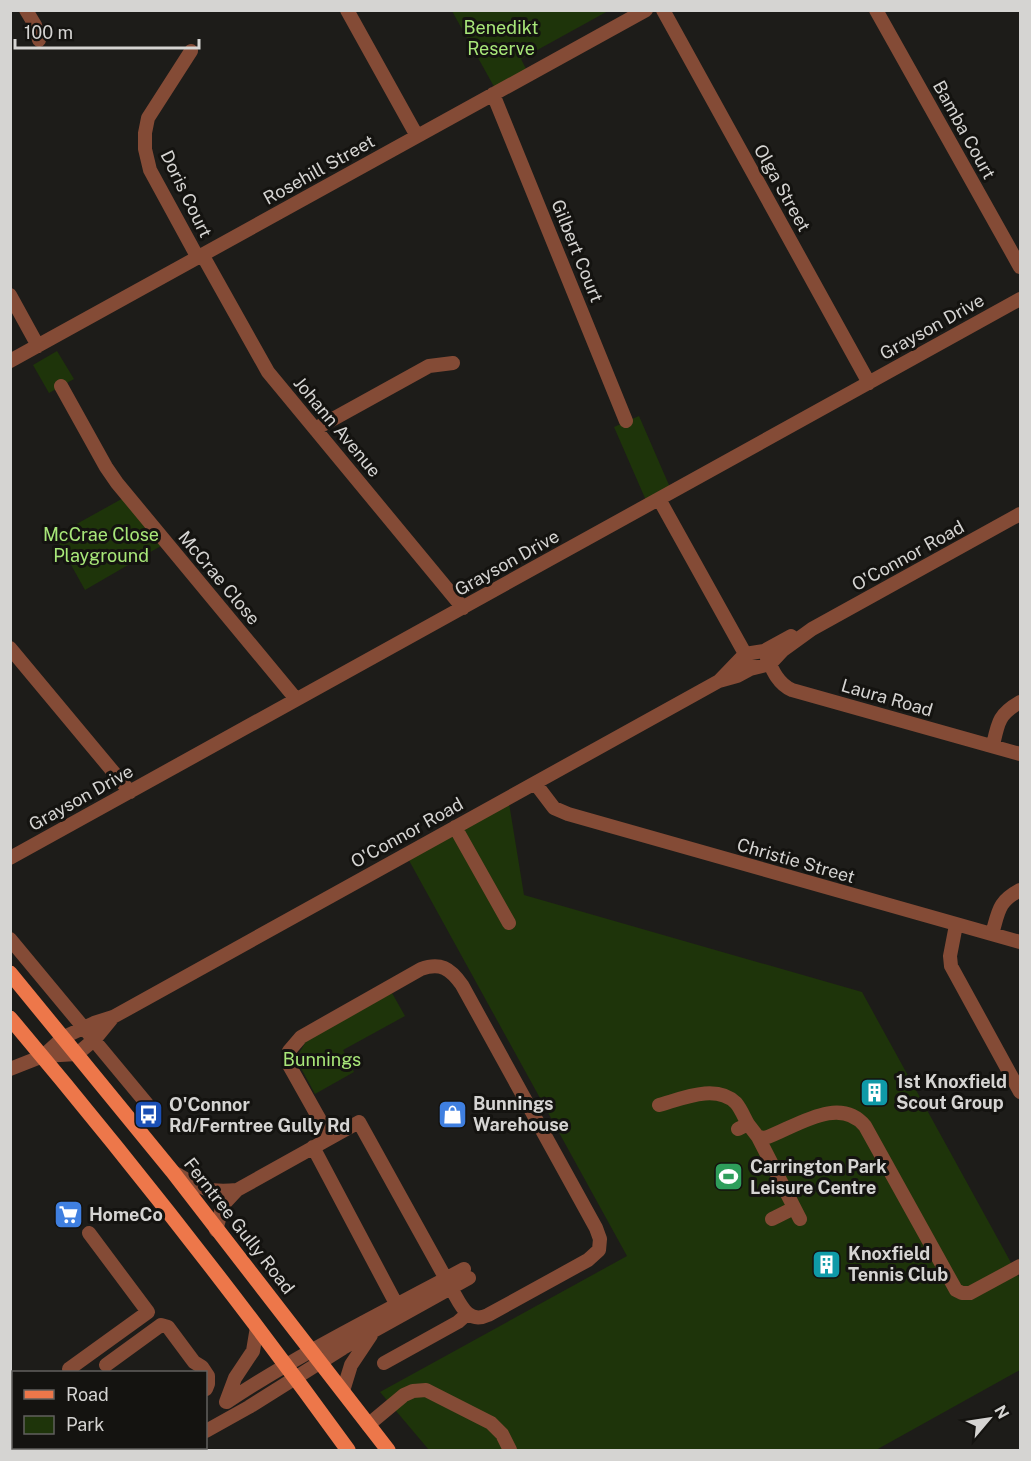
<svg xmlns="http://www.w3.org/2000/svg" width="1031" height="1461" font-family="'Public Sans',sans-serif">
	<rect width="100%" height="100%" fill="#1d1c19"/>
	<!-- green -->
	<path fill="#1e340a" d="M452,11H608L521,59L529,75L497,92Z
		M57,351L74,379L49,393L33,365Z
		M639,416L672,492L648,505L614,427Z
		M127,496L166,543L85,590L55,536Z
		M508,797L524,895L862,992L1020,1279V1370L876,1450H429L380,1392L627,1256L406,855Z
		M392,993L405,1016L343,1050L354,1072L315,1094L296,1059L306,1041Z"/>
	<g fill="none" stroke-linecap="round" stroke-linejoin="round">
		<!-- minor -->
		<path stroke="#844b36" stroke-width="14" d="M26,10L35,25L39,40
			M347,10L417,136
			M663,10L869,383
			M876,10L1020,267
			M191,51L148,118L145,133V149L150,170L198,258
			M493,94L626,421
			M203,256L268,372L463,608
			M10,295L38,346
			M10,361L646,10
			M61,386L106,467L117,483L296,699
			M315,429L429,366L453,363
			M659,499L753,668
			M10,648L130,792
			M764,651C771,666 776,683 792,690L1020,754
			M720,680L745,654L764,651L791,636
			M993,745C998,722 999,714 1020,702
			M535,783L554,808L568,814L1020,942
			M455,827L509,923
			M10,858L1020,299
			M956,925L950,956L951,966L1020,1092
			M992,934C999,910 998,902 1020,890
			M10,939L147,1104
			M43,1056L64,1037L94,1023L113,1017L719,681L737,676L750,669L770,664L783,650L812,629L1020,514
			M10,1069L43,1056L77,1054L95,1039L113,1017
			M659,1105C681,1099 716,1083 736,1103C741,1109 744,1117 748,1124
			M738,1129L748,1124L758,1137L765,1138C794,1128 839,1094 865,1126L956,1290L962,1293H970L1020,1266
			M758,1137L800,1219
			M313,1147L401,1313
			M175,1173C200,1188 207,1193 237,1190
			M772,1219L794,1208
			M216,1230L223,1205L237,1190L359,1122L451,1288C460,1303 467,1325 488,1315L588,1260L599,1250L600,1239L596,1228L462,985C450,968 440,962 421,969L301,1037L289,1051V1065L330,1138
			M384,1363L458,1322L467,1314
			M106,1365L161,1325L168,1327L194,1362L202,1367L208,1376V1384L206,1389
			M72,1372L69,1369L148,1312L89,1233
			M343,1391L351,1365L371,1335
			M226,1402L235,1378L253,1351L257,1327
			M227,1402C302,1352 384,1312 464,1269
			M368,1425L404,1395L413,1391L426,1390L491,1423L502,1434L510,1450
			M206,1431L249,1407L343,1348L469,1278
			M126,1448L128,1450
			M179,1450L183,1448"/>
		<!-- major -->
		<path stroke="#ed774a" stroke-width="15" d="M10,973L172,1171L388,1450
			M10,1018C128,1158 241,1302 348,1450"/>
	</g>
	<!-- icons -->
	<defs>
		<symbol id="building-square" viewBox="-11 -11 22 22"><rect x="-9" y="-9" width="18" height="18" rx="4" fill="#0f9aa8" stroke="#141310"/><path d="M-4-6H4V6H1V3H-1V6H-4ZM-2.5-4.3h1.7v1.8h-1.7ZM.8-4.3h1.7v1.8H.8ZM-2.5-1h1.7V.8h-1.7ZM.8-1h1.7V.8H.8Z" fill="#fff"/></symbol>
		<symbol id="shop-square" viewBox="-11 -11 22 22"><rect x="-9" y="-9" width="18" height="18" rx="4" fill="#3f7fe0" stroke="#141310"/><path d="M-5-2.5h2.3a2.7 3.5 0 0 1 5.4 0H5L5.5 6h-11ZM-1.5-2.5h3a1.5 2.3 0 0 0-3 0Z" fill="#fff"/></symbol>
		<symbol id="bus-square" viewBox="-11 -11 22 22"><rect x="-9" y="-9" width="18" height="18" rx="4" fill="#1a4fb4" stroke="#141310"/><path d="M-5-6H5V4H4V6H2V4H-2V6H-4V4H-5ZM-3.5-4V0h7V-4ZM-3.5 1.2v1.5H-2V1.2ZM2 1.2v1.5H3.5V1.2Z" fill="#fff"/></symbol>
		<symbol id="stadium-square" viewBox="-11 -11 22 22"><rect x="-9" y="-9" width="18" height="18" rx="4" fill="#2e9e5b" stroke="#141310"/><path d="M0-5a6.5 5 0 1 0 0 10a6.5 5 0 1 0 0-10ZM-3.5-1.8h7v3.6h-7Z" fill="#fff"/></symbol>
		<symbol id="supermarket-square" viewBox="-11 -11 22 22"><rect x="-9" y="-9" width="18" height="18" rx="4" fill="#3f7fe0" stroke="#141310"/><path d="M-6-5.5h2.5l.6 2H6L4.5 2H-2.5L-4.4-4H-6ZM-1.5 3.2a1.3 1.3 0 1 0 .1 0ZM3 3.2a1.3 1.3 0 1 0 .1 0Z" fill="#fff"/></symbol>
	</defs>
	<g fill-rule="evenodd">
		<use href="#building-square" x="858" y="1076" width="33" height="33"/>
		<use href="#shop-square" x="436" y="1098" width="33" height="33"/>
		<use href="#bus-square" x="132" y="1098" width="33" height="33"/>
		<use href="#stadium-square" x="712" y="1160" width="33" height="33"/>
		<use href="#supermarket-square" x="52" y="1198" width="33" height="33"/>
		<use href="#building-square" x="810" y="1248" width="33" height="33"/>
	</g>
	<g text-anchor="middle" stroke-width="6" stroke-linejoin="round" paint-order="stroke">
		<!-- park labels -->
		<g font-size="18" fill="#a8e779" stroke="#141310">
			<text x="501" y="34">Benedikt<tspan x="501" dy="21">Reserve</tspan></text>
			<text x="101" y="541">McCrae Close<tspan x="101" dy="21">Playground</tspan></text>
			<text x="322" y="1066">Bunnings</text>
		</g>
		<!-- street labels -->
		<g font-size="18" fill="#d5d4d2" stroke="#141310">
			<text transform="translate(964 130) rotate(61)" y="6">Bamba Court</text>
			<text transform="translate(319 170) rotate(-29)" y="6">Rosehill Street</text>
			<text transform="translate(782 188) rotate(61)" y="6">Olga Street</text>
			<text transform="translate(186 194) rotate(64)" y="6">Doris Court</text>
			<text transform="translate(577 251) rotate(68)" y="6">Gilbert Court</text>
			<text transform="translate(932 327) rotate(-29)" y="6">Grayson Drive</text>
			<text transform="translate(337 427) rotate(50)" y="6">Johann Avenue</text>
			<text transform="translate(908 556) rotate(-29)" y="6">O'Connor Road</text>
			<text transform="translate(507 563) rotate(-29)" y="6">Grayson Drive</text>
			<text transform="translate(219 578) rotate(50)" y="6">McCrae Close</text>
			<text transform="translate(887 698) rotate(16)" y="6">Laura Road</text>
			<text transform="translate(81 798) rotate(-29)" y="6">Grayson Drive</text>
			<text transform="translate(407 833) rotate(-29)" y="6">O'Connor Road</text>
			<text transform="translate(796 861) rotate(16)" y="6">Christie Street</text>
			<text transform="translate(239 1226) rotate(52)" y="6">Ferntree Gully Road</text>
		</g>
		<!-- poi labels -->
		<g font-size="18" font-weight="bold" fill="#d5d4d2" stroke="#141310" text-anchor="start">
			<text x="896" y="1088">1st Knoxfield<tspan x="896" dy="21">Scout Group</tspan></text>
			<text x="473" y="1110">Bunnings<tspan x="473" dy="21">Warehouse</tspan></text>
			<text x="169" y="1111">O'Connor<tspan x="169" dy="21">Rd/Ferntree Gully Rd</tspan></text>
			<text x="750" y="1173">Carrington Park<tspan x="750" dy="21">Leisure Centre</tspan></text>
			<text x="89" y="1221">HomeCo</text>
			<text x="848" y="1260">Knoxfield<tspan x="848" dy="21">Tennis Club</tspan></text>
		</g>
	</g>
	<!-- border -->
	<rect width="1031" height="1461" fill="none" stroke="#d5d4d2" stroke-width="24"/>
	<!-- legend -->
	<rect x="12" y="1371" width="195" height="78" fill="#141310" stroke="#61605e" stroke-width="1.5"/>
	<rect x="24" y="1390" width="30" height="9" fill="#ed774a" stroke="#61605e" stroke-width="1.5"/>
	<text x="66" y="1401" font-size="18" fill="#d5d4d2">Road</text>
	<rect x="24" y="1416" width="30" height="18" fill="#1e340a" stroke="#61605e" stroke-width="1.5"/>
	<text x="66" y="1431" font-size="18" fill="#d5d4d2">Park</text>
	<!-- north arrow -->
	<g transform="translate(989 1419) rotate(61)" stroke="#141310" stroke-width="4.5" paint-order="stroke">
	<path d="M0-4.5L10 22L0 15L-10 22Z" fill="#d5d4d2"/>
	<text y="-9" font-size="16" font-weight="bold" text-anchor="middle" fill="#d5d4d2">N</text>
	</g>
	<!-- scale -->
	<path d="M15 39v9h184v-9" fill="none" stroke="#d5d4d2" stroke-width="3"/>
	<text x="24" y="39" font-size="18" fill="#d5d4d2" stroke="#141310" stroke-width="4.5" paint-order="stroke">100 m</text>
</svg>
